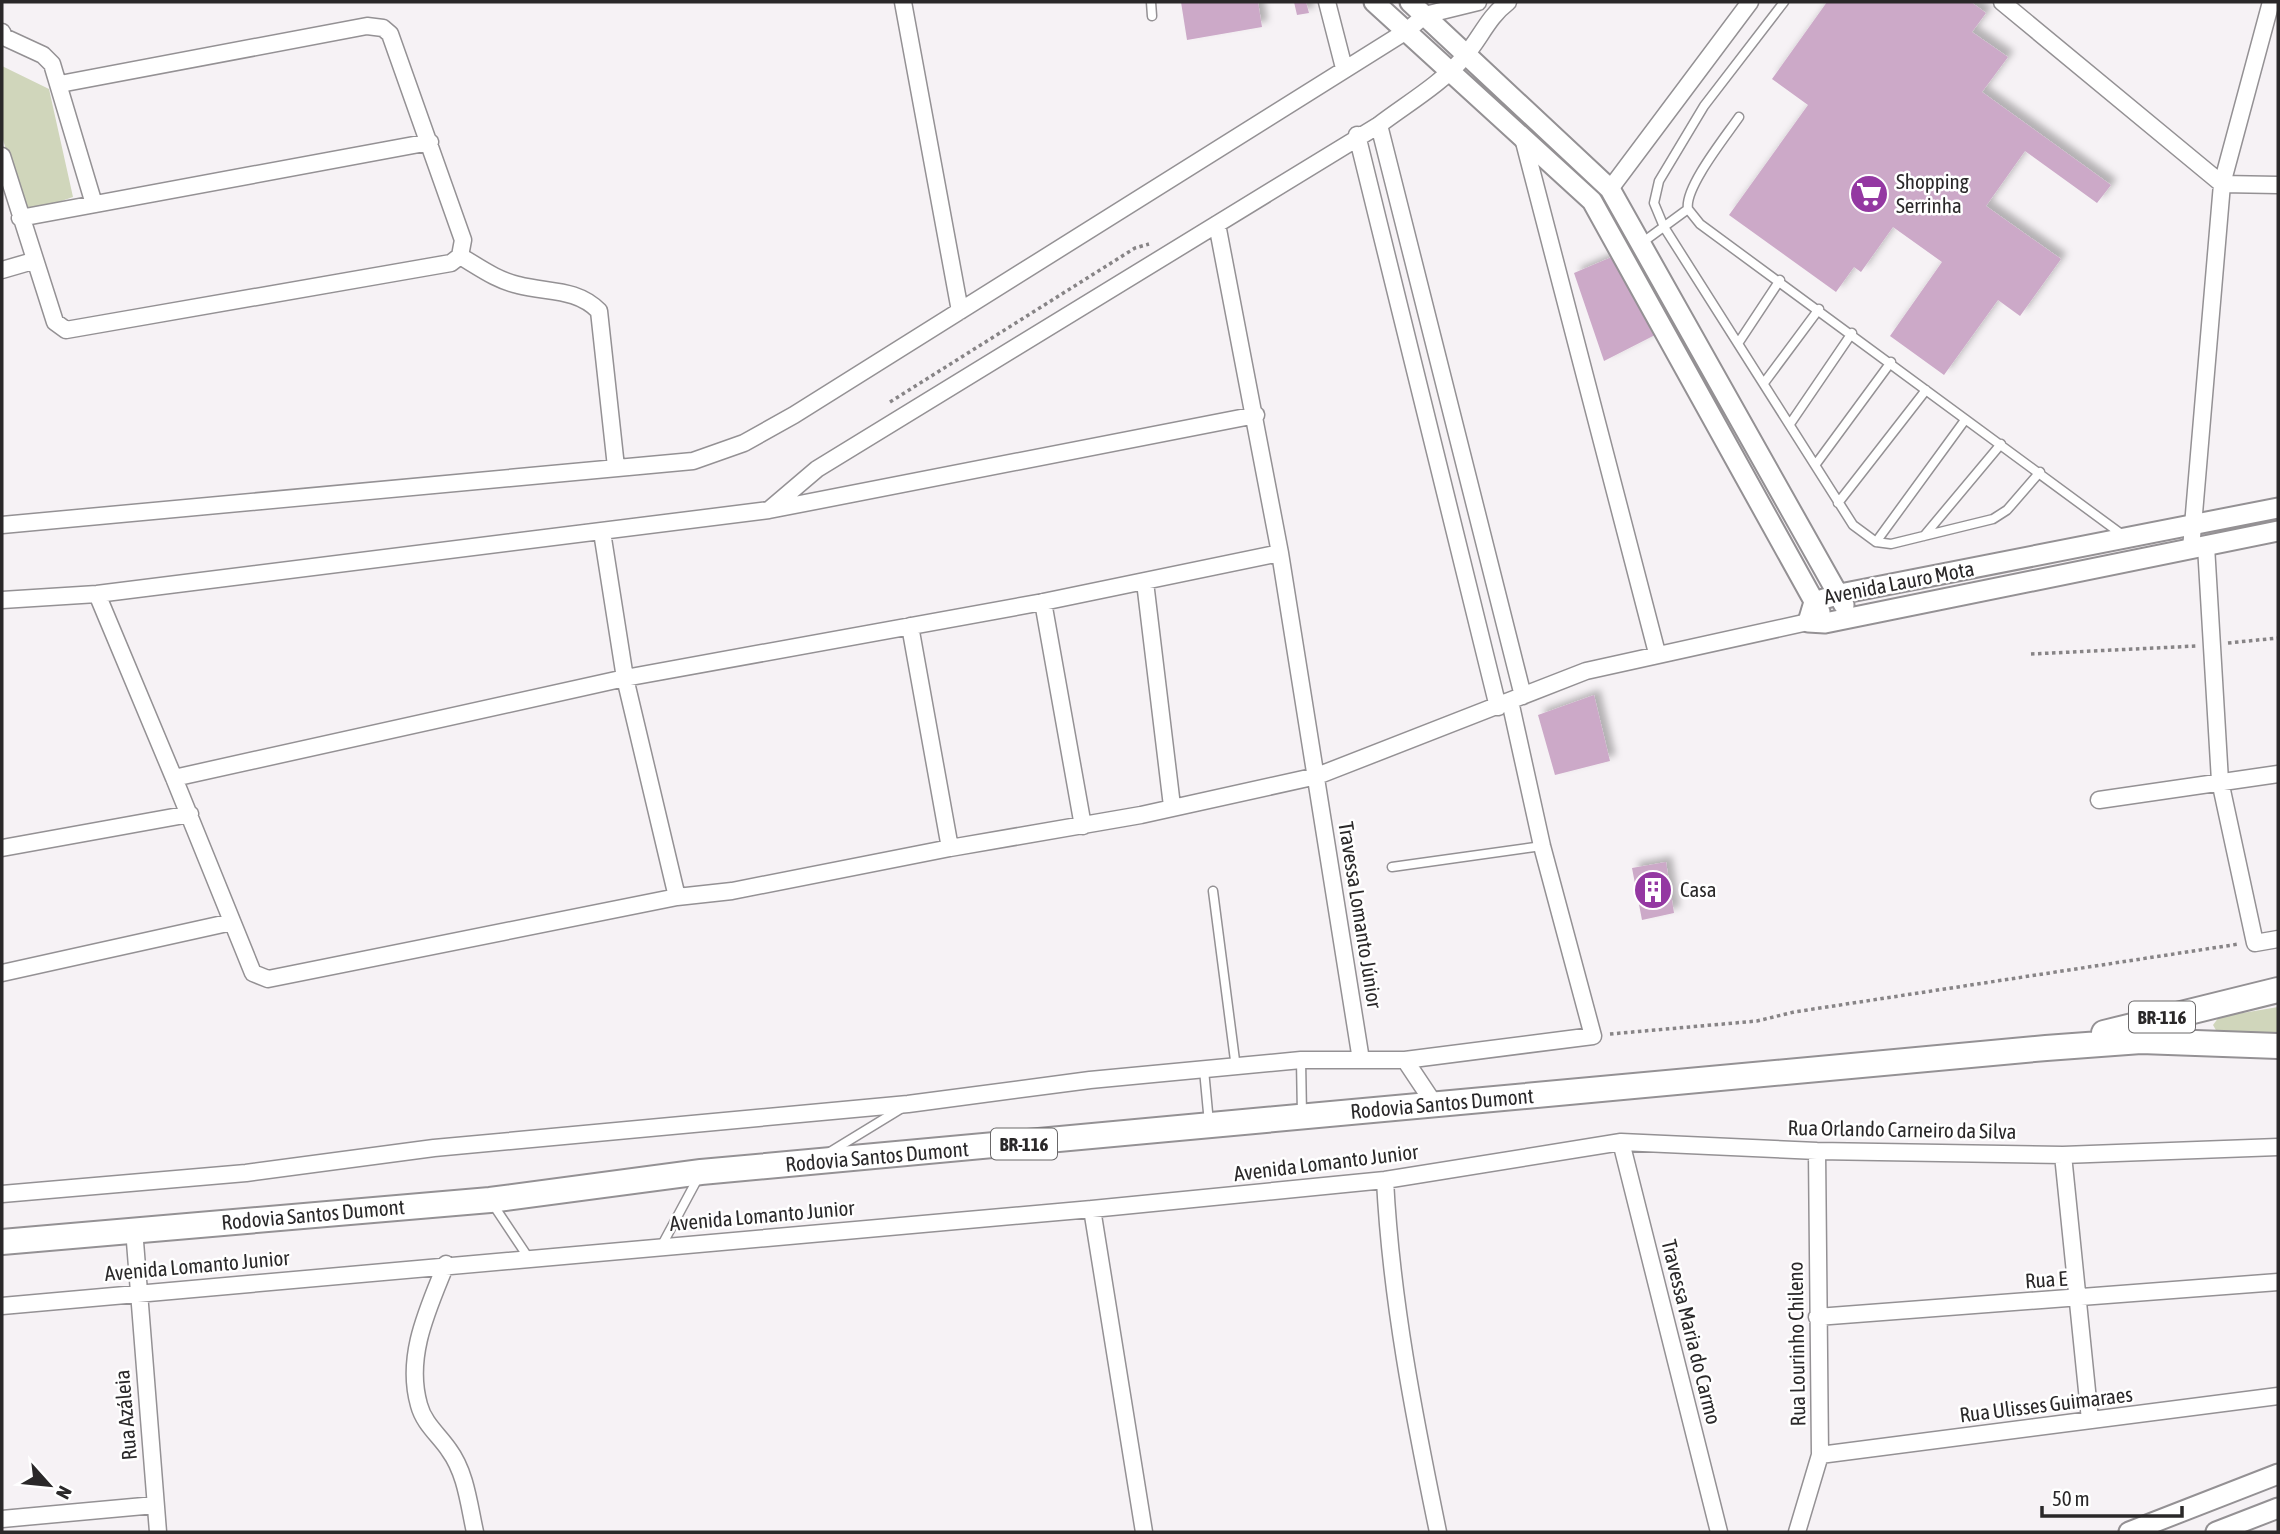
<svg xmlns="http://www.w3.org/2000/svg" width="2280" height="1534" font-family="'Asap Condensed',sans-serif">
	<defs>
		<filter id="shadow"><feDropShadow dx="6" dy="-6" stdDeviation="3.5" flood-color="#0004"/></filter>
	</defs>
	<rect width="100%" height="100%" fill="#f6f2f5"/>
	<!-- green -->
	<path fill="#d0d6bb" d="M2,66L49,89L73,197L24,214L2,136Z
		M2278,1007V1032H2217L2213,1025L2219,1017Z"/>
	<!-- building -->
	<path fill="#cca9c8" filter="url(#shadow)" d="M1181,2H1258L1262,27L1187,40Z
		M1294,2H1306L1309,13L1297,15Z
		M1827,2H1971L1986,13L1972,32L2008,57L1982,92L2111,185L2097,203L2025,151L1986,206L2061,259L2020,316L1998,300L1944,375L1890,336L1942,262L1893,227L1861,272L1854,267L1836,292L1729,215L1808,105L1772,79Z
		M1614,256L1655,335L1604,361L1574,273Z
		M1594,695L1610,761L1555,775L1538,715Z
		M1666,862L1674,913L1642,920L1632,868Z"/>
	<g fill="none" stroke-linecap="round" stroke-linejoin="round">
		<defs>
			<path id="service" d="M1151,2L1152,16
				M1784,2L1704,106L1659,181L1654,203L1664,227L1853,525L1876,542L1891,544L1993,519L2007,510L2040,472
				M1688,209C1684,188 1726,136 1739,117
				M1643,242L1688,209L1700,224L2124,536
				M1739,342L1780,280
				M1764,383L1819,309
				M1790,424L1852,333
				M1816,464L1891,362
				M1838,503L1926,390
				M1924,536L2001,444
				M1876,542L1965,420
				M1392,867L1542,846
				M1213,891L1236,1068
				M1301,1060L1302,1115
				M1204,1070L1209,1123
				M830,1152L902,1108
				M492,1203L528,1257
				M662,1245L698,1178"/>
			<path id="minor" d="M903,2L960,311
				M1327,2L1344,68
				M2002,2L2222,184
				M2,32L4,37L43,55L52,64L94,204
				M1379,125L1523,696
				M1357,135L1498,707
				M1523,138L1657,653
				M2,156L55,322L66,330L451,263L460,256L463,240L390,34L383,28L367,26L60,84
				M2222,184L2278,185
				M1610,189L1750,2
				M20,218L430,142
				M1217,224L1280,553L1361,1060
				M460,256C479,267 496,280 518,285C548,293 576,288 599,311L616,467
				M2,270L33,261
				M770,509L817,469L1379,125C1408,103 1441,84 1464,57C1480,39 1488,17 1508,2
				M2,525L693,461L744,443L794,415L1408,30L1425,15L1478,2
				M602,532L625,678L677,897
				M2206,546L2220,781L2255,943L2278,939
				M2191,549L2222,184L2271,2
				M1145,582L1172,806
				M97,594L174,778L625,678L1043,602L1280,553
				M2,600L97,594L769,510L1256,415
				M1043,602L1083,826
				M910,626L950,848
				M174,778L253,973L268,979L677,897L732,891L950,848L1141,815L1317,776L1586,671L1808,622
				M2099,800L2278,774
				M2,848L190,814
				M2,973L232,922
				M1405,1060L1435,1105
				M1621,1142L1719,1532
				M2063,1155L2090,1420
				M1385,1180C1391,1299 1414,1416 1438,1532
				M2,1194L246,1173L434,1148L908,1104L1090,1080L1301,1060H1405L1593,1036L1542,846L1510,701
				M1092,1209L1144,1532
				M134,1229L158,1532
				M446,1264C428,1309 405,1356 419,1405C424,1424 439,1435 449,1450C466,1473 469,1505 475,1532
				M2,1306L1092,1209L1385,1180L1621,1142L1817,1151L2063,1155L2278,1147
				M1817,1317L2278,1282
				M1820,1455L2278,1396
				M2,1519L155,1505
				M1797,1532L1820,1455L1817,1151"/>
			<path id="tertiary" d="M1374,2L1592,201L1820,612
				M1410,2L1610,189L1844,605
				M2278,508L1840,594L1814,602L1808,622L1825,623L2278,531
				M2129,1532L2278,1474
				M2216,1532L2278,1508"/>
			<path id="trunk" d="M2104,1033L2278,990
				M2,1242L490,1200L701,1172L2046,1048L2141,1041L2278,1046"/>
		</defs>
		<!-- service casing -->
		<use href="#service" stroke="#949194" stroke-width="11"/>
		<!-- minor casing -->
		<use href="#minor" stroke="#949194" stroke-width="19"/>
		<!-- tertiary casing -->
		<use href="#tertiary" stroke="#949194" stroke-width="23"/>
		<!-- trunk casing -->
		<use href="#trunk" stroke="#949194" stroke-width="28"/>
		<!-- path -->
		<path stroke="#878486" stroke-width="3.5" stroke-dasharray="3.5 3.5" stroke-linecap="butt" d="M890,402L1135,248L1149,244
			M2228,643L2278,638
			M2031,654L2196,646
			M1610,1034L1757,1021L1794,1012L2239,944"/>
		<!-- service -->
		<use href="#service" stroke="#fff" stroke-width="8"/>
		<!-- minor -->
		<use href="#minor" stroke="#fff" stroke-width="16"/>
		<!-- tertiary -->
		<use href="#tertiary" stroke="#fff" stroke-width="19"/>
		<!-- trunk -->
		<use href="#trunk" stroke="#fff" stroke-width="24"/>
	</g>
	<!-- icons -->
	<defs>
		<symbol id="supermarket-disc" viewBox="-11 -11 22 22"><circle r="9.5" fill="#9438a2" stroke="#fff"/><path d="M-6-5.5h2.5l.6 2H6L4.5 2H-2.5L-4.4-4H-6ZM-1.5 3.2a1.3 1.3 0 1 0 .1 0ZM3 3.2a1.3 1.3 0 1 0 .1 0Z" fill="#fff"/></symbol>
		<symbol id="building-disc" viewBox="-11 -11 22 22"><circle r="9.5" fill="#9438a2" stroke="#fff"/><path d="M-4-6H4V6H1V3H-1V6H-4ZM-2.5-4.3h1.7v1.8h-1.7ZM.8-4.3h1.7v1.8H.8ZM-2.5-1h1.7V.8h-1.7ZM.8-1h1.7V.8H.8Z" fill="#fff"/></symbol>
	</defs>
	<g fill-rule="evenodd">
		<use href="#supermarket-disc" x="1847" y="172" width="44" height="44"/>
		<use href="#building-disc" x="1631" y="868" width="44" height="44"/>
	</g>
	<g text-anchor="middle" stroke-width="5" stroke-linejoin="round" paint-order="stroke">
		<!-- shield labels -->
		<g fill="#fff" stroke="#6a6869" stroke-width="2">
			<rect x="2129" y="1001.5" width="66" height="31" rx="5"/>
			<rect x="991" y="1128.5" width="66" height="31" rx="5"/>
		</g>
		<g font-size="19" font-weight="bold" fill="#2a2829">
			<text x="2162" y="1024">BR-116</text>
			<text x="1024" y="1151">BR-116</text>
		</g>
		<!-- poi labels -->
		<g font-size="21" fill="#2a2829" stroke="#fff" text-anchor="start">
			<text x="1896" y="189">Shopping<tspan x="1896" dy="24">Serrinha</tspan></text>
			<text x="1680" y="897">Casa</text>
		</g>
		<!-- street labels -->
		<g font-size="21" fill="#2a2829" stroke="#fff">
			<text transform="translate(1899 583) rotate(-11)" y="7">Avenida Lauro Mota</text>
			<text transform="translate(1360 915) rotate(81)" y="7">Travessa Lomanto Júnior</text>
			<text transform="translate(1442 1104) rotate(-5)" y="7">Rodovia Santos Dumont</text>
			<text transform="translate(1902 1130) rotate(1)" y="7">Rua Orlando Carneiro da Silva</text>
			<text transform="translate(877 1157) rotate(-5)" y="7">Rodovia Santos Dumont</text>
			<text transform="translate(1326 1163) rotate(-7)" y="7">Avenida Lomanto Junior</text>
			<text transform="translate(313 1215) rotate(-5)" y="7">Rodovia Santos Dumont</text>
			<text transform="translate(762 1216) rotate(-5)" y="7">Avenida Lomanto Junior</text>
			<text transform="translate(197 1266) rotate(-5)" y="7">Avenida Lomanto Junior</text>
			<text transform="translate(2046 1280) rotate(-4)" y="7">Rua E</text>
			<text transform="translate(1691 1332) rotate(76)" y="7">Travessa Maria do Carmo</text>
			<text transform="translate(1797 1344) rotate(-91)" y="7">Rua Lourinho Chileno</text>
			<text transform="translate(2046 1405) rotate(-7)" y="7">Rua Ulisses Guimaraes</text>
			<text transform="translate(126 1415) rotate(-95)" y="7">Rua Azáleia</text>
		</g>
	</g>
	<!-- border -->
	<rect width="2280" height="1534" fill="none" stroke="#2a2829" stroke-width="7"/>
	<!-- north arrow -->
	<g transform="translate(49 1485) rotate(117)" stroke="#ffffff" stroke-width="5" paint-order="stroke">
	<path d="M0-5L12 26L0 18L-12 26Z" fill="#2a2829"/>
	<text y="-10" font-size="19" font-weight="bold" text-anchor="middle" fill="#2a2829">N</text>
	</g>
	<!-- scale -->
	<path d="M2042 1506v10h140v-10" fill="none" stroke="#2a2829" stroke-width="3.5"/>
	<text x="2052" y="1506" font-size="21" fill="#2a2829" stroke="#ffffff" stroke-width="5" paint-order="stroke">50 m</text>
</svg>
